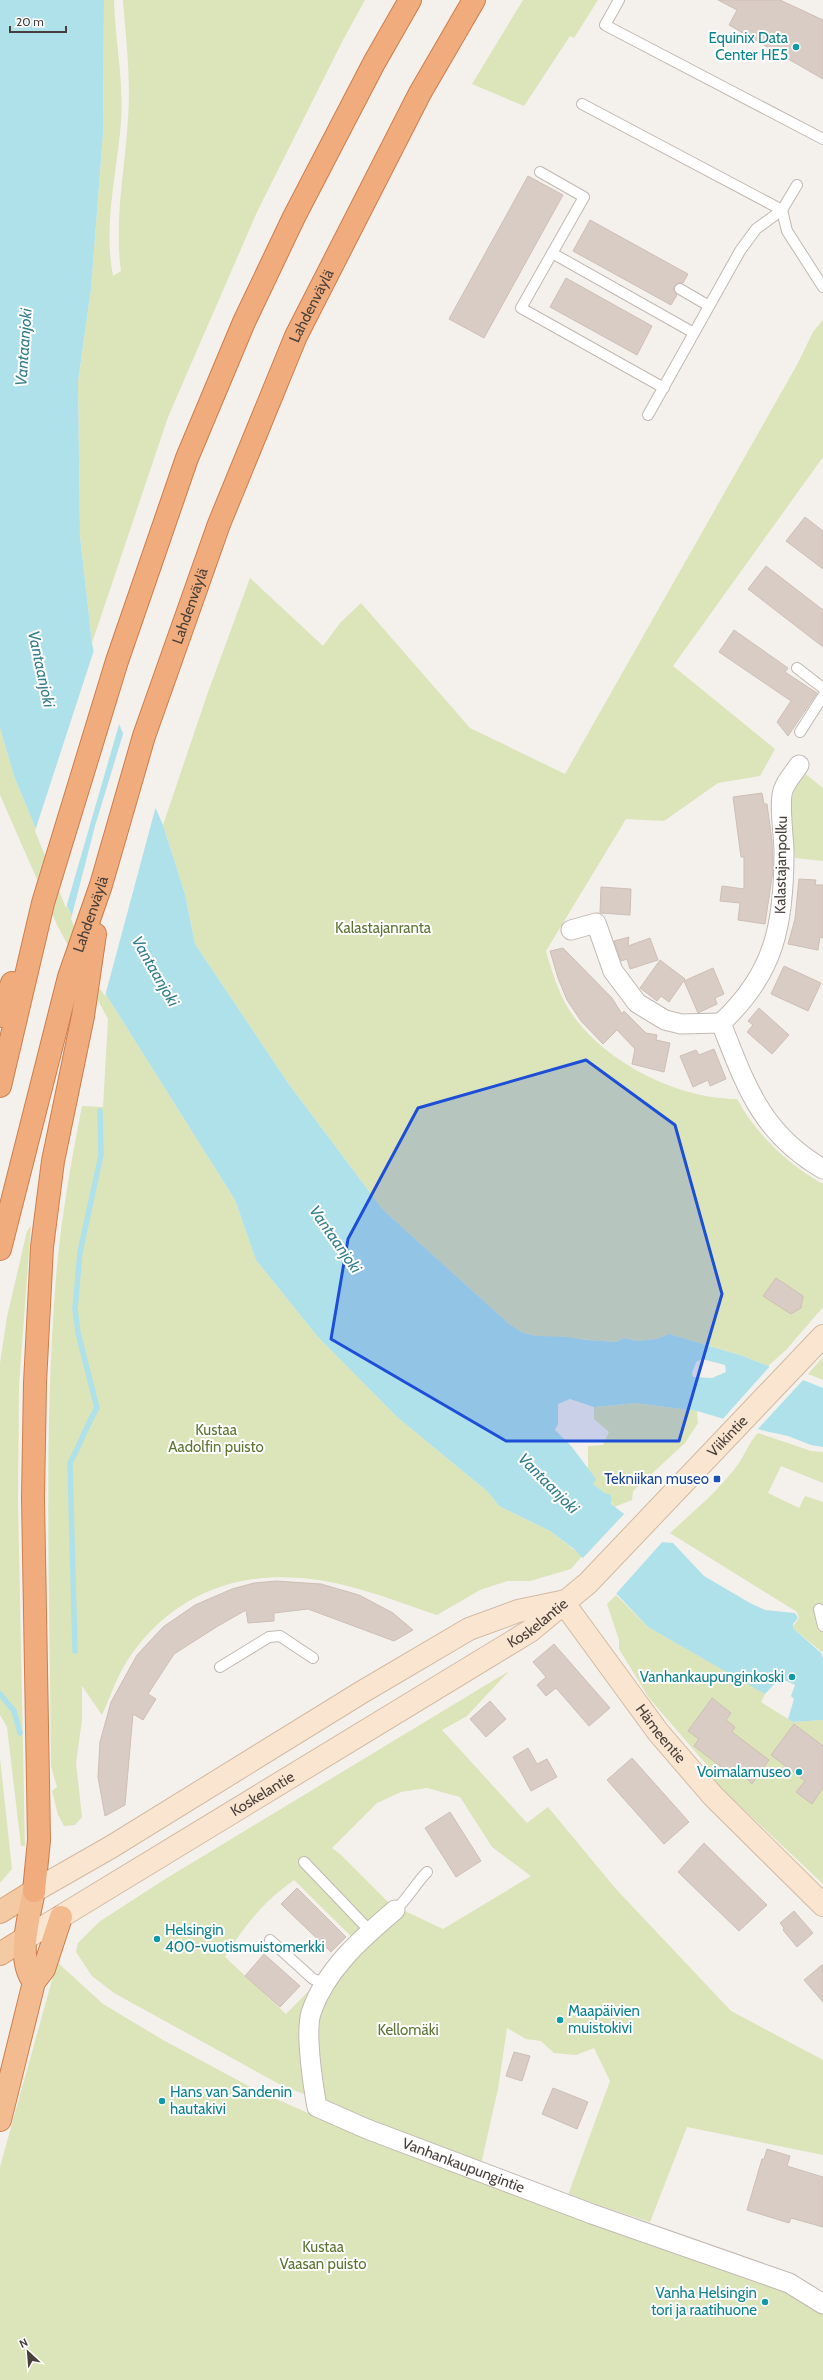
<svg xmlns="http://www.w3.org/2000/svg" width="823" height="2380" font-family="Cabin,sans-serif">
	<rect width="100%" height="100%" fill="#f4f0ec"/>
	<!-- green -->
	<path fill="#dce4b9" fill-rule="evenodd" d="M104,0H114C115,40 124,81 121,122C117,173 103,225 113,276L121,271C114,220 125,170 128,119C131,79 126,40 123,0H365L343,40L257,212L168,417L92,643L80,536L78,382L91,289L103,134Z
		M523,0H598L574,38L570,36L524,106L472,84Z
		M823,320V457L673,666L775,749L760,776L718,783L664,821L626,819L546,951C551,969 558,991 568,1008C600,1060 676,1099 737,1099C756,1134 787,1164 823,1184V1307L786,1350L768,1366L743,1356L669,1334L656,1339L636,1341L624,1338L616,1342L536,1336L523,1333L509,1324L383,1210L288,1083L195,944L185,894L163,825L207,695L250,578L323,646L340,623L361,603L470,728L565,774L798,363L813,332Z
		M0,728L14,776L100,985L235,1200L256,1260L317,1336L397,1417L488,1492L499,1506L550,1531L582,1556L571,1569L530,1581H507L480,1590L437,1615C407,1605 376,1593 344,1585C261,1565 183,1582 131,1655C118,1673 111,1695 102,1715L82,1686V1720L76,1763L82,1817L75,1825L64,1826L58,1815L52,1791L57,1787L51,1766C50,1604 43,1439 56,1277C61,1220 71,1162 82,1106L103,1107L108,1019L57,925L0,795Z
		M803,772L823,788V861L795,858C790,820 784,807 803,772Z
		M31,1226L19,1384L18,1500L25,1846H21L7,1727L0,1715V1363L7,1317L27,1231Z
		M823,1357V1380L808,1374Z
		M636,1403L697,1411L698,1423L685,1443L633,1491L632,1500L614,1507L605,1493L593,1484L595,1479L588,1469V1446L603,1445L609,1432L594,1419V1407Z
		M758,1433L811,1451L823,1452V1483L781,1466L768,1493L799,1508L805,1496L823,1502V1653L794,1629V1625L799,1618L797,1612L670,1533C693,1512 717,1492 736,1467C745,1456 748,1443 758,1433Z
		M616,1595L648,1627L757,1689L765,1694L761,1702L793,1722L823,1720V1884L701,1769L706,1764L649,1698L619,1649V1640L607,1604Z
		M509,1671L467,1716L442,1730L527,1823L548,1807L615,1888L731,2011L823,2060V2155L687,2127L650,2222L568,2195L610,2081L594,2048L576,2055L554,2053L541,2041L526,2039L507,2028L498,2089L481,2164L281,2085L114,1993L92,1976L76,1952L78,1943L99,1922L162,1881ZM427,1788L460,1797L492,1847L531,1876L443,1929L390,1904L340,1854L332,1848L377,1803L401,1792ZM294,1880L357,1942L286,2014L225,1957C244,1926 264,1901 294,1880Z
		M0,1758L12,1869L0,1883Z
		M57,1962L103,2004L163,2040L258,2091L378,2144L722,2270L738,2273L765,2283L766,2286L780,2284L823,2313V2380H0V2167Z"/>
	<!-- water -->
	<path fill="#afe1ea" fill-rule="evenodd" d="M0,0H104L103,134L91,289L78,382L80,536L92,643L99,678L163,825L185,894L195,944L288,1083L383,1210L509,1324L523,1333L536,1336L567,1337L586,1340L616,1342L624,1338L636,1341L656,1339L669,1334L743,1356L823,1388V1447L811,1445L788,1436L765,1431L697,1411L636,1403L594,1407L570,1399L558,1404V1424L555,1430L572,1447L596,1479L593,1484L605,1493L611,1495V1504L661,1542L673,1543L704,1576L750,1603L765,1610L795,1613L798,1618L793,1624L794,1629L821,1653L823,1658V1720L793,1722L788,1719L794,1699L791,1696L795,1685L780,1678L765,1694L648,1627L574,1549L550,1531L499,1506L488,1492L397,1417L317,1336L256,1260L235,1200L100,985L14,776L0,728ZM702,1359L725,1365L726,1372L712,1378L693,1377L692,1373L696,1362Z"/>
	<!-- pier -->
	<path fill="#f4f0ec" d="M95,647L101,677L120,721L66,908L35,831Z
		M124,731L156,806L105,996L98,986L71,919L95,826Z
		M771,1365L804,1379L756,1431L721,1421Z
		M625,1513L664,1540L615,1595L582,1559Z"/>
	<g fill="none" stroke-linecap="round" stroke-linejoin="round">
		<!-- stream -->
		<path stroke="#afe1ea" stroke-width="5.5" d="M75,1651L70,1463C80,1445 86,1426 97,1408L78,1333L75,1309L80,1252L101,1155L100,1111
			M0,1694L14,1711L20,1733"/>
	</g>
	<!-- building -->
	<path fill="#d8ccc5" stroke="#cfbfb6" d="M718,0H780L823,20V79L729,25L737,10Z
		M528,176L563,195L484,338L449,319Z
		M590,220L688,274L683,283H677L674,286V292L677,295L671,305L573,251Z
		M566,278L652,326L637,355L550,307Z
		M805,517L823,531V569L786,541Z
		M766,566L823,610V647L748,589Z
		M734,630L788,668L785,672L817,693L788,736L777,722L791,701L719,652Z
		M762,793L764,804H767L772,841L773,871L765,924L738,920L740,903L720,901L722,886L744,889V857H741L733,797Z
		M799,879L816,880L815,885H823V938L820,937L818,950L788,944L795,919Z
		M601,887L631,889L630,915L600,913Z
		M629,937L628,946L650,938L658,960L630,969L627,959L621,961L614,941Z
		M563,948L612,998L622,1014L624,1011L646,1033L657,1035L656,1040L670,1043L664,1072L632,1064L635,1049L617,1030L603,1044L581,1021L567,1000L558,978L550,951Z
		M660,960L685,979L669,1002L661,996L657,1001L640,988Z
		M784,966L821,983L808,1011L771,994Z
		M713,968L724,994L715,998L717,1004L698,1013L684,981Z
		M759,1008L789,1035L772,1054L747,1032L753,1025L748,1021Z
		M714,1049L726,1079L710,1086L708,1080L693,1087L680,1056L696,1050L699,1055Z
		M776,1278L803,1296L801,1308L791,1314L763,1296Z
		M276,1581L321,1584L359,1595L393,1613L413,1630L394,1641L308,1609L274,1613V1621L248,1623L246,1610L218,1626L174,1654L148,1694L156,1699L143,1720L133,1714L125,1805L105,1816L98,1777L100,1742L111,1702L137,1655L163,1627L195,1605L232,1589L254,1583Z
		M554,1644L610,1708L589,1726L556,1688L546,1696L537,1685L546,1677L533,1662Z
		M712,1698L731,1713L726,1720L735,1727L732,1732L769,1760L752,1784L742,1774L737,1779L694,1746L699,1739L688,1731Z
		M490,1701L506,1719L486,1737L470,1719Z
		M794,1724L823,1746V1788L812,1804L796,1792L805,1781L771,1755Z
		M528,1748L537,1764L547,1759L557,1777L531,1791L513,1757Z
		M632,1758L689,1822L664,1844L607,1780Z
		M450,1812L481,1861L456,1877L425,1828Z
		M704,1843L767,1905L739,1931L678,1872Z
		M297,1888L346,1937L331,1952L281,1904Z
		M794,1911L813,1933L797,1947L783,1930L784,1928L780,1923Z
		M264,1954L300,1986L280,2007L245,1976Z
		M823,1964V2002L804,1980Z
		M514,2052L530,2056L522,2081L506,2076Z
		M553,2088L588,2102L577,2129L542,2114Z
		M767,2149L790,2156L787,2166L823,2177V2227L791,2218L789,2223L747,2210L762,2159H764Z"/>
	<g fill="none" stroke-linecap="round" stroke-linejoin="round">
		<defs>
			<path id="service" d="M619,0L605,25L823,139
				M582,104L782,210L787,231L823,287
				M540,172L584,197L521,308L664,388
				M552,253L694,333
				M680,289L709,306
				M648,415L740,251L756,229L782,210L797,185
				M797,668L823,688
				M800,732L823,696
				M819,1609L823,1626
				M220,1667L269,1637L280,1636L313,1658
				M304,1862L370,1931
				M395,1910C408,1899 415,1884 427,1872
				M270,1940L313,1979L325,1983"/>
			<g id="minor">
				<path d="M799,765C794,773 787,780 784,788C778,799 784,838 784,852C784,924 775,973 721,1023C746,1086 761,1133 823,1169"/>
				<path d="M571,930L596,923L613,971L637,1003L665,1020L681,1024L721,1023"/>
				<path id="s1" d="M395,1910C362,1938 325,1970 311,2013C305,2033 313,2085 317,2107L367,2129L592,2214L789,2283L823,2304"/>
			</g>
			<g id="secondary">
				<path id="s2" d="M563,1602L658,1732L713,1796L823,1905"/>
				<path d="M34,1891L111,1847L362,1692L469,1629L518,1611L561,1602"/>
				<path id="s3" d="M24,1939L530,1631L588,1583L823,1336"/>
			</g>
			<path id="primary" d="M0,1912L34,1891
				M0,1954L24,1939"/>
			<path id="trunk" d="M34,1891C29,1917 16,1960 34,1982
				M0,2120L34,1982L44,1969L61,1917"/>
			<g id="motorway">
				<path d="M0,1016L12,983"/>
				<path d="M0,1086L43,903L117,661L187,458L244,322L294,217L374,63L410,0"/>
				<path id="s4" d="M0,1249L69,977L101,885L144,736L219,524L296,336L420,93L474,0"/>
				<path d="M34,1891L39,1840L33,1498L35,1383L42,1247L53,1161L83,1016L95,934"/>
			</g>
		</defs>
		<!-- service casing -->
		<use href="#service" stroke="#c2b8b2" stroke-width="12"/>
		<!-- minor casing -->
		<use href="#minor" stroke="#c2b8b2" stroke-width="21"/>
		<!-- secondary casing -->
		<use href="#secondary" stroke="#d2baa2" stroke-width="24"/>
		<!-- primary casing -->
		<use href="#primary" stroke="#d9a276" stroke-width="24"/>
		<!-- trunk casing -->
		<use href="#trunk" stroke="#ce7d4c" stroke-width="24"/>
		<!-- motorway casing -->
		<use href="#motorway" stroke="#ce7d4c" stroke-width="24"/>
		<!-- service -->
		<use href="#service" stroke="#fff" stroke-width="10"/>
		<!-- minor -->
		<use href="#minor" stroke="#fff" stroke-width="19"/>
		<!-- secondary -->
		<use href="#secondary" stroke="#fae5d1" stroke-width="22"/>
		<!-- primary -->
		<use href="#primary" stroke="#f4caa5" stroke-width="22"/>
		<!-- trunk -->
		<use href="#trunk" stroke="#f2bb90" stroke-width="22"/>
		<!-- motorway -->
		<use href="#motorway" stroke="#f0ac7c" stroke-width="22"/>
	</g>
	<!-- marked area -->
	<path fill="#1d4ed8" fill-opacity="0.2" stroke="#1d4ed8" stroke-width="3" stroke-linejoin="round" d="M586,1060L675,1125L722,1294L679,1441H506L331,1339L348,1239L418,1108Z"/>
	<!-- markers -->
	<g fill="#0f9aa8" stroke="#fff" stroke-width="1.5">
		<circle cx="796" cy="47" r="4"/>
		<circle cx="792" cy="1677" r="4"/>
		<circle cx="799" cy="1772" r="4"/>
		<circle cx="157" cy="1939" r="4"/>
		<circle cx="560" cy="2020" r="4"/>
		<circle cx="162" cy="2101" r="4"/>
		<circle cx="765" cy="2302" r="4"/>
	</g>
	<rect fill="#1a4fb4" stroke="#fff" stroke-width="1.5" x="713" y="1475" width="8" height="8" rx="2"/>
	<g text-anchor="middle" stroke-width="4" stroke-linejoin="round" paint-order="stroke">
		<!-- culture labels -->
		<g font-size="15" fill="#0d838f" stroke="#fff" text-anchor="end">
			<text x="788" y="43">Equinix Data<tspan x="788" dy="17">Center HE5</tspan></text>
			<text x="784" y="1682">Vanhankaupunginkoski</text>
			<text x="791" y="1777">Voimalamuseo</text>
			<text x="165" y="1935" text-anchor="start">Helsingin<tspan x="165" dy="17">400-vuotismuistomerkki</tspan></text>
			<text x="568" y="2016" text-anchor="start">Maapäivien<tspan x="568" dy="17">muistokivi</tspan></text>
			<text x="170" y="2097" text-anchor="start">Hans van Sandenin<tspan x="170" dy="17">hautakivi</tspan></text>
			<text x="757" y="2298">Vanha Helsingin<tspan x="757" dy="17">tori ja raatihuone</tspan></text>
		</g>
		<!-- street labels -->
		<g font-size="15" fill="#483f3a" stroke="#fff">
			<text dy="5" stroke="none"><textPath href="#s4" startOffset="995">Lahdenväylä</textPath></text>
			<text dy="5" stroke="none"><textPath href="#s4" startOffset="671">Lahdenväylä</textPath></text>
			<text transform="translate(781 865) rotate(-89)" y="5">Kalastajanpolku</text>
			<text dy="5" stroke="none"><textPath href="#s4" startOffset="347">Lahdenväylä</textPath></text>
			<text dy="5" stroke="none"><textPath href="#s3" startOffset="870">Viikintie</textPath></text>
			<text dy="5" stroke="none"><textPath href="#s3" startOffset="603">Koskelantie</textPath></text>
			<text dy="5" stroke="none"><textPath href="#s2" startOffset="164">Hämeentie</textPath></text>
			<text dy="5" stroke="none"><textPath href="#s3" startOffset="279">Koskelantie</textPath></text>
			<text dy="5" stroke="none"><textPath href="#s1" startOffset="387">Vanhankaupungintie</textPath></text>
		</g>
		<!-- park labels -->
		<g font-size="15" fill="#5c7532" stroke="#fff">
			<text x="383" y="933">Kalastajanranta</text>
			<text x="216" y="1435">Kustaa<tspan x="216" dy="17">Aadolfin puisto</tspan></text>
			<text x="408" y="2035">Kellomäki</text>
			<text x="323" y="2252">Kustaa<tspan x="323" dy="17">Vaasan puisto</tspan></text>
		</g>
		<!-- transit labels -->
		<g font-size="15" fill="#164399" stroke="#fff" text-anchor="end">
			<text x="709" y="1484">Tekniikan museo</text>
		</g>
		<!-- water labels -->
		<g font-size="16" font-style="italic" fill="#347d8b" stroke="#fff">
			<text transform="translate(23 347) rotate(-86)" y="6">Vantaanjoki</text>
			<text transform="translate(42 669) rotate(78)" y="6">Vantaanjoki</text>
			<text transform="translate(156 971) rotate(60)" y="6">Vantaanjoki</text>
			<text transform="translate(336 1239) rotate(55)" y="6">Vantaanjoki</text>
			<text transform="translate(549 1483) rotate(45)" y="6">Vantaanjoki</text>
		</g>
	</g>
	<!-- north arrow -->
	<g transform="translate(28 2352) rotate(334)" stroke="#ffffff" stroke-width="3" paint-order="stroke">
	<path d="M0-3L7 15L0 10L-7 15Z" fill="#483f3a"/>
	<text y="-6" font-size="11" font-weight="bold" text-anchor="middle" fill="#483f3a">N</text>
	</g>
	<!-- scale -->
	<path d="M10 26v6h56v-6" fill="none" stroke="#483f3a" stroke-width="2"/>
	<text x="16" y="26" font-size="12" fill="#483f3a" stroke="#ffffff" stroke-width="3" paint-order="stroke">20 m</text>
</svg>
